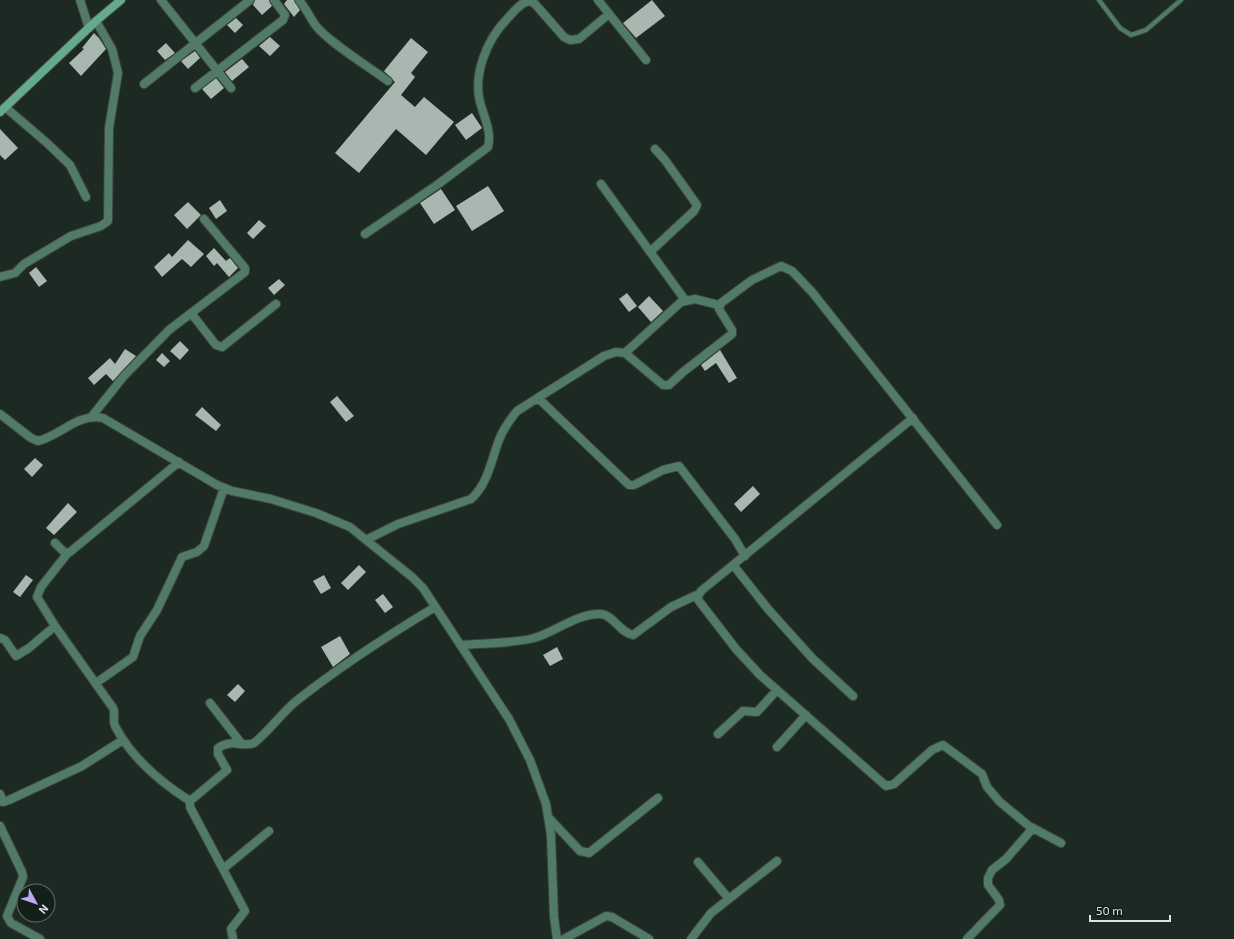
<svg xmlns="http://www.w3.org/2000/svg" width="1234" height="939" font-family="'Exo 2',sans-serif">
	<rect width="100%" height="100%" fill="#1d2923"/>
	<!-- building -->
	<path fill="#a8b8b0" d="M255,0H269L272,6L262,15L253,5Z
		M287,0H294L300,10L294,17L284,4Z
		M652,0L665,16L636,38L623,23Z
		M236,18L243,25L235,33L227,25Z
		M94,33L99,38L106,49L81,76L69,63L84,49L82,48Z
		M270,37L280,46L270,56L259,46Z
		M411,38L428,52L411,73L415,77L401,95L415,107L424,97L454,122L426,155L396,129L359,173L335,153L395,82L384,71Z
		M166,43L175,53L165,60L157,51Z
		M195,51L200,58L188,69L181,61Z
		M242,59L249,67L232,81L225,72Z
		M216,78L224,88L211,99L202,89Z
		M472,113L482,128L466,140L455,125Z
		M0,129L18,148L5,160L0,155Z
		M488,186L504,211L472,231L456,206Z
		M441,189L455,210L434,224L420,203Z
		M220,200L227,211L216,219L209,208Z
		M188,202L201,215L187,229L174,215Z
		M259,220L266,226L253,239L247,233Z
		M188,240L204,254L191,267L182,259L162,277L154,267L169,253L172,257Z
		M214,248L226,261L230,258L238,268L229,277L217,263L214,266L206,256Z
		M36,267L47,281L39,287L29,273Z
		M279,279L285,285L274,295L268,288Z
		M627,293L637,306L629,312L619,299Z
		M649,296L663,311L651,322L638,307Z
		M180,341L189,350L180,360L170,351Z
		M125,349L136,356L113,381L106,374L94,385L88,378L110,358L115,364Z
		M720,350L737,378L729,383L716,363L705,371L701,365Z
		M162,353L170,361L164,367L156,360Z
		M337,396L354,416L346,422L330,402Z
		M202,407L221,425L216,431L195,415Z
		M35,458L43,465L32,477L24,469Z
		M753,486L760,494L741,512L734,504Z
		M68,503L77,512L54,535L46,528Z
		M359,565L366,572L348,590L341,583Z
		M26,575L33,580L20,597L13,592Z
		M324,575L331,588L321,594L313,581Z
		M383,594L393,607L385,613L375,600Z
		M340,636L350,654L333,667L321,647Z
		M557,647L563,659L550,666L543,655Z
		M238,684L245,691L235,702L227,695Z"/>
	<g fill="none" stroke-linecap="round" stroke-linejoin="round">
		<defs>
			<path id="lane" d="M1099,0L1120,28L1131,35L1146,30L1181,0"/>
			<path id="street" d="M80,0L89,28
				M161,0L231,88
				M299,0C306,8 310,18 316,26C330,43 369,67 388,81
				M598,0L646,60
				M144,84L250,0
				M195,88L283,20L285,15L274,0
				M5,107L47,143L70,165L86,197
				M601,184L685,300
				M365,234L437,185L488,147C492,132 484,117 480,102C473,74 487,40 506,20C513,13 520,2 530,1L535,4L564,37L570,40L579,39L609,14
				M650,252L694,211L697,205L665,160L655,149
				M0,277L15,273L24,264L71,236L101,226L108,221L109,128L118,73L112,49L96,21
				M191,313L216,345L222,347L276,304
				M625,353L681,302L695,299L719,305
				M538,398L629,485H634L663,470L679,466L735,539L745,556
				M0,414L31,438L38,441C62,435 77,413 103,418L217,485L232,491L271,499L316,513L350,527L412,577L423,588L509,719L530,760L546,804L551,835L554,917L557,939
				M92,416L124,376L169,330L245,272V268L204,219
				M913,418L701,591L697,598L699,601L736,649L760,675L886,786L894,784L932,750L943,745L982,774L987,787L1000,802L1029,826L1061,843
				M366,540L398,524L471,499C488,484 491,461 499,440C503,429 509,421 517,411L604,356L616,352L625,353L663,385H669L683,372L732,334V330L719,309L721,303L752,280L781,266L792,271L812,292L997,525
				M55,543L65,553L70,552L179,462
				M67,554L41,587L37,597L55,626L113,708C116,714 112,720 115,726C132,759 160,782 190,801
				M734,566L768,609L812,658L853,696
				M0,638L5,640L16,656L29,648L55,626
				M461,645C484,643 511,644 534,638C556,632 575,614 600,614C613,614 620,633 633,635L671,607L699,594
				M96,683L133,657L140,636L157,610L182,557L197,552L204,546L224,488
				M210,703L241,743
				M718,734L743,711L757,712L777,690
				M777,747L806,715
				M0,794L3,802L9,800L82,766L123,740
				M548,817L580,851L589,853L658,798
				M0,826L22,872L23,877L7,916L11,923L40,939
				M698,862L729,899
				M223,869L190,807V801L227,770L218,754V748C233,738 243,748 254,743C269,731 280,715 295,702C339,667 387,636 435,607
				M233,939L231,929L245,911L223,869L269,831
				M564,939L606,916L612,917L649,939
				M691,939L711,913L777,861
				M967,939L1000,905L999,900L988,885V878L992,870L1006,859L1033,828"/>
			<path id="secondary" d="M0,112L96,21L121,0"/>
		</defs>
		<!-- lane casing -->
		<use href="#lane" stroke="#3c4741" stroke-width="6"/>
		<!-- street casing -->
		<use href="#street" stroke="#3c4741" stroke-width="10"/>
		<!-- secondary casing -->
		<use href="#secondary" stroke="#3c4741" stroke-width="10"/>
		<!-- lane -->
		<use href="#lane" stroke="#517a68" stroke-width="4"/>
		<!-- street -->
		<use href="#street" stroke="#517a68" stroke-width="8"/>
		<!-- secondary -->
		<use href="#secondary" stroke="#66aa8d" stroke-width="8"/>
	</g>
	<!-- north arrow -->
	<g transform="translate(36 903) rotate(130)"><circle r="19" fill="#13201a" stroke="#636e69"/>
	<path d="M0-3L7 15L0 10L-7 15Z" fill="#bda9f5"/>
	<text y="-6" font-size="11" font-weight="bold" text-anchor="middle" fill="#dce4e0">N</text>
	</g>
	<!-- scale -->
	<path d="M1090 915v6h80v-6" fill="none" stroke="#dce4e0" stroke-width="2"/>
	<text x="1096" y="915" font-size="12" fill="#dce4e0" stroke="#13201a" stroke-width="3" paint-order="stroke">50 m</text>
</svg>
